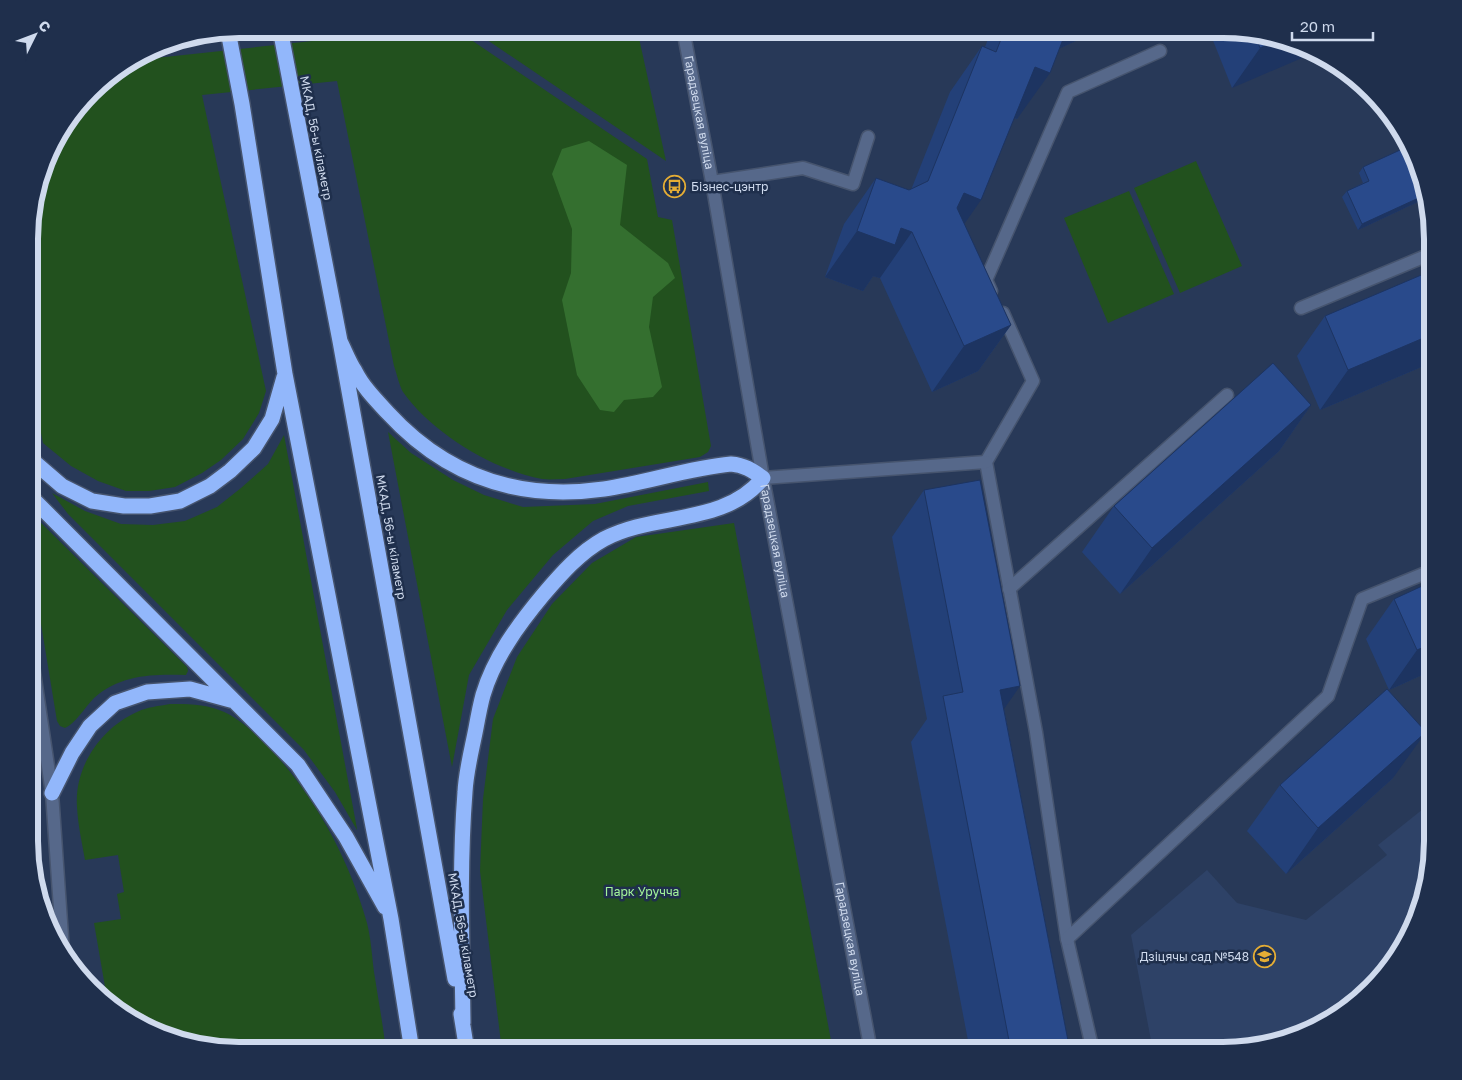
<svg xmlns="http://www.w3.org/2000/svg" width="1462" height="1080" font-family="'Golos Text',sans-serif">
	<rect width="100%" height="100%" fill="#283958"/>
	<!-- built -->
	<path fill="#2e4267" d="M1433,801V856L1417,922L1381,980L1316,1030L1223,1051H1153L1131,935L1207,870L1237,903L1306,920L1387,855L1378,845Z
		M167,1028L223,1050L163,1036Z"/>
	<!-- green -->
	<path fill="#22511e" d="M239,29H299L167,42L171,40Z
		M424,29H455L647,159L658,217L672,220L711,446L708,452L700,457L565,479C557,479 549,480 542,479C493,470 432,433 403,392C399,385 397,374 394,366L337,81L202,95L266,391L259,413L243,439L221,460L202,473L175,487L149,491H126L98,481L71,466L43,443L30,378L31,211L57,134L100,81L137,60Z
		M471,29H637L666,161Z
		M1196,161L1242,266L1180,293L1134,188Z
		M1129,191L1174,294L1108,323L1064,218Z
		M388,432L411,453L453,480L484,495L523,507L595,504L708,482L709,491L628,506L593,521L553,555L507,610L469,675L452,767Z
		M284,435L357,829V830L335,792L304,750L68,514L52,493L85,511L121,524L153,525L185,521L217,507L241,488L268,464Z
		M30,512L187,667L188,671L186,675C154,674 121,674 94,698C85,707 76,723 65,728L60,726L57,721L30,557Z
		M734,523L833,1051H502L480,871L483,799L493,719L517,657L552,604L592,563L636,537Z
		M170,704C186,704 204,704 219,710C236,716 250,729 262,741C311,788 349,858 367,923C371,939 372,956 374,972C378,998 383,1024 386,1051H225L167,1028L163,1036L158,1035L108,1004L94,923L121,919L117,894L124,892L118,855L85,860C82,843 78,825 77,807C74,767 101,728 137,712C147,707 159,706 170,704Z
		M29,795L45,895L46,918L29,856Z"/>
	<!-- forest -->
	<path fill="#346f2f" d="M589,141L627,165L620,225L668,263L675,278L653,297L649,327L662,387L653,397L624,400L614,412L600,410L577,375L562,300L571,273L572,229L552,174L562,149Z"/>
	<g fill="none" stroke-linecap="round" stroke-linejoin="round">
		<defs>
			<g id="minor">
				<path id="s1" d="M683,29L712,182L763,478L871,1051"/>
				<path d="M712,182L803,168L853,184L868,137"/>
				<path d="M991,291L986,280L1068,92L1160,51"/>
				<path d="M1301,308L1433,253"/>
				<path d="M1003,313L1033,381L986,462L1036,732L1067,939L1093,1051"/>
				<path d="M763,478L986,462"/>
				<path d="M1009,589L1227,395"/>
				<path d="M30,645L52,793L63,951"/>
				<path d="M1067,939L1328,696L1362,599L1433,570"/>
			</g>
			<path id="highway" d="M280,29L340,341L455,979
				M228,31L242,104L285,374L391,919L412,1051
				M340,341C345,351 349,362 355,371C363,387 376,400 388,413C446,476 519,501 604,489C646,483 688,468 731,464C744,465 752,470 763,478C724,526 655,512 604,539C580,552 560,575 543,595C518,625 494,658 483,695C480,706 478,717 476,728C472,749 466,771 465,792C459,868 462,946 463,1023
				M30,456L33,461L62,486L92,501L124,506H150L180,501L210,486L230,471L254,448L272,419L284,377
				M30,496L298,765L346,837L385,907
				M52,793L72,753L90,726L115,703L147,692L190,689L234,701
				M461,1014L467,1051"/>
		</defs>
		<!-- minor casing -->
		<use href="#minor" stroke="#46546e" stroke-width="15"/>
		<!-- highway casing -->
		<use href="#highway" stroke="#46546e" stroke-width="18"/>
		<!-- minor -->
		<use href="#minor" stroke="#56688a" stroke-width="12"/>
		<!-- highway -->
		<use href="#highway" stroke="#92b7fb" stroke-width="15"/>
	</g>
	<!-- wall -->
	<path fill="#234078" d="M992,29H1102L1060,48L1017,119L1014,118L964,224L1011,325L978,371L932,392L880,278L873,276L863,291L825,277L844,224L876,178L909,190H911L950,92L982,46L985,47Z
		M1217,29H1237L1304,45L1232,88L1212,38Z
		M1363,167L1424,199L1358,230L1342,197L1347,191L1363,183L1359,173Z
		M1433,270V362L1320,410L1297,356L1325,316Z
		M1311,405L1279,451L1120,594L1082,552L1114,506Z
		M924,490L1004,709L1070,1051H970L911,742L927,719L892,537Z
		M1394,599L1433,670L1389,690L1366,639Z
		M1393,778L1286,874L1247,831L1280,785Z"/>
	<!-- shaded-wall -->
	<path fill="#1d3461" d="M1062,29H1102L1043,56Z
		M1280,39L1304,45L1316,52L1232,88L1260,48Z
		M1035,67L1050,73L1017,119L1003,113Z
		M964,193L981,200L949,246L931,239Z
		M1423,196L1424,199L1358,230L1362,224Z
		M901,228L912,232L880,278L873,276L863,291L825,277L857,231Z
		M1011,325L978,371L932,392L964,346Z
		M1433,334V362L1320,410L1348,370Z
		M1311,405L1279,451L1120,594L1152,548Z
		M1433,643V670L1389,690L1417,650Z
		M1020,686L988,732L1000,690Z
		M1426,732L1393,778L1286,874L1318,828Z"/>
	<!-- building -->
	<path fill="#294a8b" stroke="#1d3461" d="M1005,29H1067L1050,73L1035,67L981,200L964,193L957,208L1011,325L964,346L912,232L901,228L895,245L857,231L876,178L909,190L928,181L982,46L996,52Z
		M1254,33L1280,39L1260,48Z
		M1411,145L1423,196L1362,224L1347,191L1369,181L1363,167Z
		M1433,270V334L1348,370L1325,316Z
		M1273,363L1311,405L1152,548L1114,506Z
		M980,480L1020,686L1000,690L1070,1051H1011L943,696L963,692L924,490Z
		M1433,581V643L1417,650L1394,599Z
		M1387,689L1426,732L1318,828L1280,785Z"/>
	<!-- icons -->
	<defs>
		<symbol id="bus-ring" viewBox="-11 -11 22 22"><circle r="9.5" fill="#1f2f4c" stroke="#e5ad35" stroke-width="1.5"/><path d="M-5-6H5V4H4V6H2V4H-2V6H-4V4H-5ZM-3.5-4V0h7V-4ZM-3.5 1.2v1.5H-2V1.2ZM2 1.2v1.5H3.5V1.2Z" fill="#e5ad35"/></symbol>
		<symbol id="school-ring" viewBox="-11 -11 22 22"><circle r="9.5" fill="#1f2f4c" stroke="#e5ad35" stroke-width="1.5"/><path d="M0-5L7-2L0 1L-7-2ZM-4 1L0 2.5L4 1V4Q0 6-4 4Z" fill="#e5ad35"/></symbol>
	</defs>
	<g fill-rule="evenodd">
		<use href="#bus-ring" x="662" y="174" width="25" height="25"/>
		<use href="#school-ring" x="1252" y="944" width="25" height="25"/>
	</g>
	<g text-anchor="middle" stroke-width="5" stroke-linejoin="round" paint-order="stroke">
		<!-- street labels -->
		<g font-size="12" fill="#cfdaed" stroke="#1f2f4c">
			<text dy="4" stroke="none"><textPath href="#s1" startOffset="85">Гарадзецкая вуліца</textPath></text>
			<text transform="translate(316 138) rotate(79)" y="4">МКАД, 56-ы кіламетр</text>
			<text transform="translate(391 537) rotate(80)" y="4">МКАД, 56-ы кіламетр</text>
			<text dy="4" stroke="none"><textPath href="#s1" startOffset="520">Гарадзецкая вуліца</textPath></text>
			<text transform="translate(463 935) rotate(80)" y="4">МКАД, 56-ы кіламетр</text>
			<text dy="4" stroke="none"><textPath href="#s1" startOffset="925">Гарадзецкая вуліца</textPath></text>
		</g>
		<!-- poi labels -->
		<g font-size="12" fill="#cfdaed" stroke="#1f2f4c" text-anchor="start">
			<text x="691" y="191">Бізнес-цэнтр</text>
			<text x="1249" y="961" text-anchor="end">Дзіцячы сад №548</text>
		</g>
		<!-- park labels -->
		<g font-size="12" fill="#a3f49a" stroke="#1f2f4c">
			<text x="642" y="896">Парк Уручча</text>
		</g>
	</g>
	<!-- crop -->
	<path d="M0 0H1462V1080H0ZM239 38H1223A201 201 0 0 1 1424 239V841A201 201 0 0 1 1223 1042H239A201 201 0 0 1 38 841V239A201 201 0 0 1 239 38Z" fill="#1f2f4c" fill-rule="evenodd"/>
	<path fill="none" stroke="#cfdaed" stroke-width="6" d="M239 38H1223A201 201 0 0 1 1424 239V841A201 201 0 0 1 1223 1042H239A201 201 0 0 1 38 841V239A201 201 0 0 1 239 38Z"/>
	<!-- north arrow -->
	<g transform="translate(35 35) rotate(48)" stroke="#1f2f4c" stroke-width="4" paint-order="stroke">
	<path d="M0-4L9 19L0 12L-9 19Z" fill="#cfdaed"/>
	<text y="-8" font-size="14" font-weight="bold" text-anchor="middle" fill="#cfdaed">С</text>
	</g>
	<!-- scale -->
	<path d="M1292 32v8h81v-8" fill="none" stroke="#cfdaed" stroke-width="2.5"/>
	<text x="1300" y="32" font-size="15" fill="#cfdaed" stroke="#1f2f4c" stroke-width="4" paint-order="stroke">20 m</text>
</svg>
